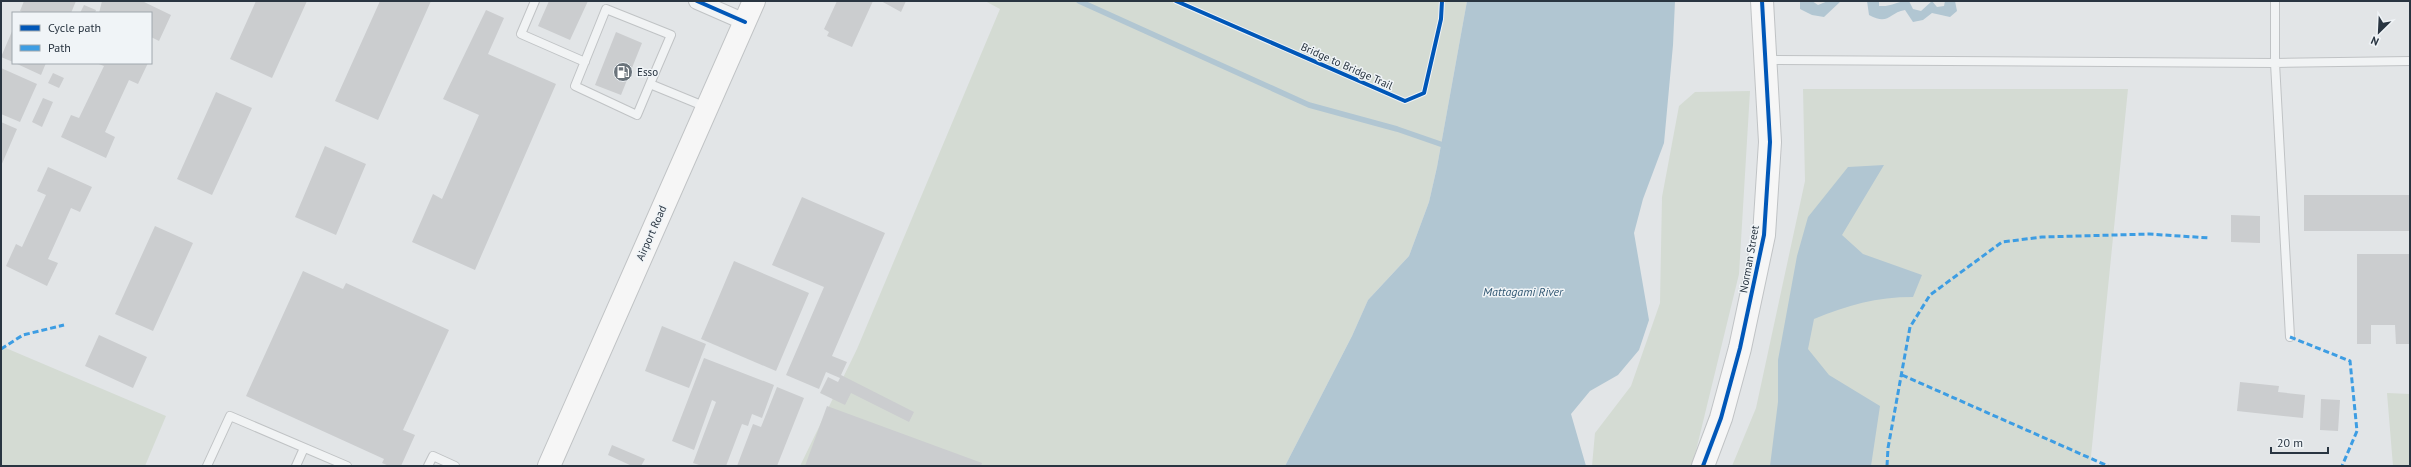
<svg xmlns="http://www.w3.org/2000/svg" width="2411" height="467" font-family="'PT Sans',sans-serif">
	<rect width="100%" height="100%" fill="#e2e5e7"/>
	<!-- green -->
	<path fill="#d4dbd3" d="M985,1H1467L1437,167L1429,202L1409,256L1368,300L1352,336L1285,466H800L857,349L1000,9Z
		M1803,89H2128L2090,466H1732L1756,408L1805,181Z
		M1750,91L1739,274L1693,463L1692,466H1592L1595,433L1631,386L1660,303L1662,197L1679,106L1695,92Z
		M1,346L166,416L145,466H1Z
		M2387,393L2410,394V466H2393Z"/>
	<!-- water -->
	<path fill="#b1c6d2" d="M1467,1H1675L1673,45L1664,143L1643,199L1634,233L1649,320L1639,350L1618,375L1590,391L1571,414L1586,466H1285L1352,336L1368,300L1409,256L1429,202L1437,167Z
		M1800,1H1812L1818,5L1828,1H1841L1824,17L1812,15L1800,9Z
		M1867,1H1879V6C1892,7 1897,1 1909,1L1913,9L1921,11L1932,1L1937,7L1944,6L1945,1H1955L1957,11L1950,17L1932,13L1923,20L1913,22L1905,10C1888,13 1889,26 1869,15Z
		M1884,165L1842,235L1863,254L1922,275L1913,297C1876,297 1848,305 1814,319L1808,349L1829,375L1880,406L1871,466H1770L1778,402V360L1797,256L1808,217L1848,167Z"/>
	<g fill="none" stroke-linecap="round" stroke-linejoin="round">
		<!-- stream -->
		<path stroke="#b1c6d2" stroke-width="5.5" d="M1079,1L1309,105L1397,129L1446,146"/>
	</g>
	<!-- building -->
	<path fill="#cbcdcf" d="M24,1H76L71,13H24L20,11Z
		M102,1H142L171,15L159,41L151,37V13H99Z
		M256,1H307L272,78L230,59Z
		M380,1H431L378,120L335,101Z
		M549,1H588L570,40L538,26Z
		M837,1H873L852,47L827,36L829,32L824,29Z
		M881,1H906L901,12Z
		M84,5L96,10L95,13H80Z
		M486,10L504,18L488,54L556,84L475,270L412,242L433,194L442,199L479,115L443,99Z
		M13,29V62L1,57Z
		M616,32L642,43L621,95L595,85Z
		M15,63H46L41,75Z
		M96,63H148L138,84L129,80L105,132L115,137L106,158L61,137L71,115L79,118L104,66Z
		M1,68L37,84L20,122L1,114Z
		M53,73L64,78L59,88L48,83Z
		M216,92L252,108L212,195L177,179Z
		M43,98L53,102L42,127L32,122Z
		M1,122L17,129L1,166Z
		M325,146L366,164L336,235L295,217Z
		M48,167L92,187L80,212L71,208L48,259L58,263L47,286L6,266L16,244L22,247L46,195L37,191Z
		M2304,195H2410V231H2304Z
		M802,197L885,233L832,356L847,362L841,375L914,412L909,422L851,393L845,405L820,393L828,377L838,382L840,378L826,372L819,389L786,375L824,287L772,265Z
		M2231,215L2260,216V243L2231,242Z
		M155,226L193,243L153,331L115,314Z
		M2357,254H2410V344H2396L2395,325H2371V344H2357Z
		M734,261L809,293L776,371L701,339Z
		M303,271L343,289L346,283L449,330L403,430L415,435L401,466H389L382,463L384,459L246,396Z
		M662,326L706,344L689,388L645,371Z
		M99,335L147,357L133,388L85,366Z
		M704,358L774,385L762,418L752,414L748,426L742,424L726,466H702L693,463L716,402L712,400L694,450L672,441Z
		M2240,382L2279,386L2278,392L2305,395L2303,418L2237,411Z
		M777,387L804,398L777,466H737L753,424L761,427Z
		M2321,399L2340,400L2338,431L2320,430Z
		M827,406L982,463L981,466H805Z
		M612,445L645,459L641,466H632L608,455Z"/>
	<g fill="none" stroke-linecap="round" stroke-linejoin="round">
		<defs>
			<path id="lane" d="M535,1L521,34L585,62
				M1766,60L2275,63V1
				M650,84L637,115L575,86L606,9L671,35L650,84L706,107
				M2290,337L2275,63L2410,61
				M207,466L230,416L347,466
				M296,466L304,448
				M428,466L433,456L455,466"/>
			<path id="street" d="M697,1L745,22"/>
			<path id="secondary" d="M549,466L754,1
				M1703,466L1721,418L1740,348L1764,235L1770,142L1762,1"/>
		</defs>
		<!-- lane casing -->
		<use href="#lane" stroke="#c0c3c5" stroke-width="10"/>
		<!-- street casing -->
		<use href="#street" stroke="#c0c3c5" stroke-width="18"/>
		<!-- secondary casing -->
		<use href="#secondary" stroke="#c0c3c5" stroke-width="24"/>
		<!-- lane -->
		<use href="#lane" stroke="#f1f3f4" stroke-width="8"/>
		<!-- street -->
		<use href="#street" stroke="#f1f3f4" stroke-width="16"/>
		<!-- secondary -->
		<use href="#secondary" stroke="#f6f6f6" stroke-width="22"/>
		<!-- quiet -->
		<path stroke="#3d9de3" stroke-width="3" stroke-dasharray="6 3" stroke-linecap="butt" d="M2290,337L2350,361L2357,431L2342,466
			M1,349L23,335L64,325
			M1902,375L2108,466
			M1887,466L1888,448L1910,327L1930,295L2002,242L2042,237L2149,234L2210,238"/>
		<defs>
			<path id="cycleway" d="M697,1L745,22
				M1176,1L1405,101L1424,93L1441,19L1442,1
				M1703,466L1721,418L1740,348L1764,235L1770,142L1762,1"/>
		</defs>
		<!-- cycleway casing -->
		<use href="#cycleway" stroke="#f0f4f7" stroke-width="6"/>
		<!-- cycleway -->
		<use href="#cycleway" stroke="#0057b8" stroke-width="4"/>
	</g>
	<!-- icons -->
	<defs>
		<symbol id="fuel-disc" viewBox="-11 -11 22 22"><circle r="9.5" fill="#6a737b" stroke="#f0f4f7"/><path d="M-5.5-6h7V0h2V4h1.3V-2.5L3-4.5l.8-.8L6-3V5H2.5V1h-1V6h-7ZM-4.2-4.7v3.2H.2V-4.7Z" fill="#fff"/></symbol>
	</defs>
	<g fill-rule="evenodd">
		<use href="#fuel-disc" x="612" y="61" width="22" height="22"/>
	</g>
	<g text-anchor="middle" stroke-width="3" stroke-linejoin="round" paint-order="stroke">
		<!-- street labels -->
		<g font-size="11" fill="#293541" stroke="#f0f4f7">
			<text transform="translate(1347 66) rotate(24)" y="4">Bridge to Bridge Trail</text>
			<text transform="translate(651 233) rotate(-66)" y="4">Airport Road</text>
			<text transform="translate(1749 259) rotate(-80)" y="4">Norman Street</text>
		</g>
		<!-- poi labels -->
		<g font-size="11" fill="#293541" stroke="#f0f4f7" text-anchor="start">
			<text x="637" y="76">Esso</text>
		</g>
		<!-- water labels -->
		<g font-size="12" font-style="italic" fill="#335974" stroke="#f0f4f7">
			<text x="1523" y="296">Mattagami River</text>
		</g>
	</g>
	<!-- border -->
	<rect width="2411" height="467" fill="none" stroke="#293541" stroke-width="4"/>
	<!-- legend -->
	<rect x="12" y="12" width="140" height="52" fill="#f0f4f7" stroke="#a0a8ae"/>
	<rect x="20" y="25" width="20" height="6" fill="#0057b8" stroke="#a0a8ae"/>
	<text x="48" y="32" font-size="12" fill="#293541">Cycle path</text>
	<rect x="20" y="45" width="20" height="6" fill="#3d9de3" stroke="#a0a8ae"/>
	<text x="48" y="52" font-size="12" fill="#293541">Path</text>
	<!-- north arrow -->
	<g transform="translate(2379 32) rotate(204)" stroke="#f0f4f7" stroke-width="3" paint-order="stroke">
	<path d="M0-3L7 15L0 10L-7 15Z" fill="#293541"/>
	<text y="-6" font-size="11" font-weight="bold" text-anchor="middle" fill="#293541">N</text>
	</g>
	<!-- scale -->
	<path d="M2271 447v6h57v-6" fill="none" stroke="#293541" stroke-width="2"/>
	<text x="2277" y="447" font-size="12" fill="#293541" stroke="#f0f4f7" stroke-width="3" paint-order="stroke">20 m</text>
</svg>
